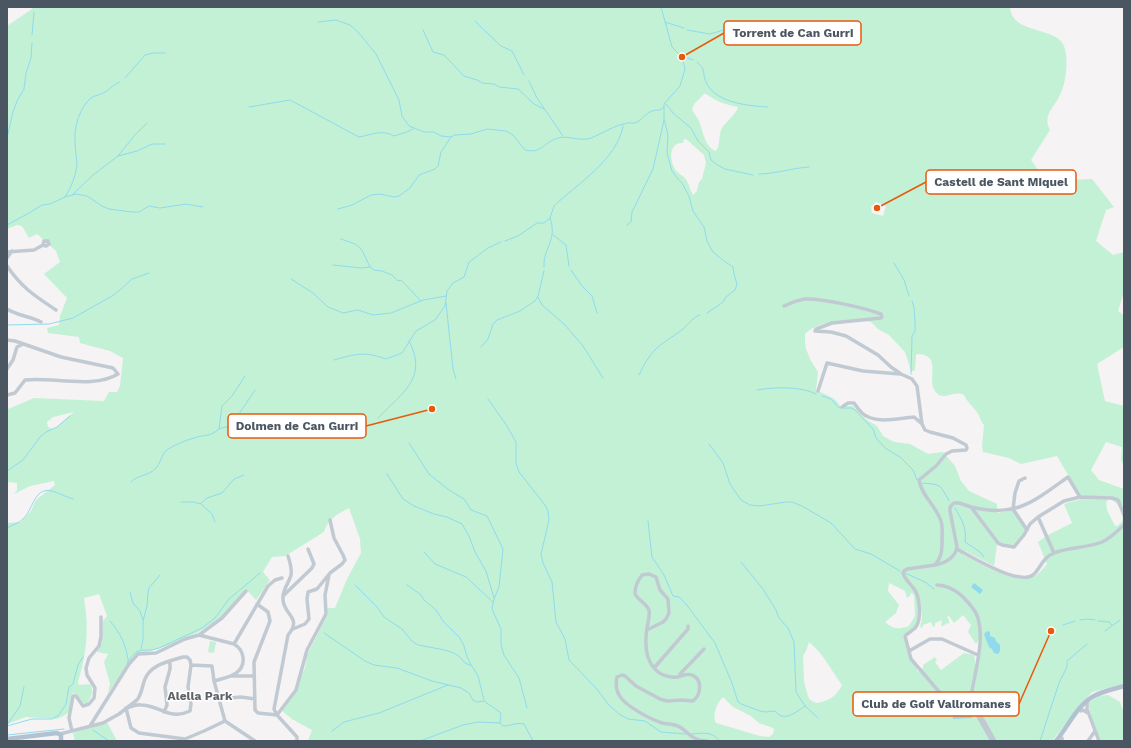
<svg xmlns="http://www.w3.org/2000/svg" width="1131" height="748" font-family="'Work Sans',sans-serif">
	<rect width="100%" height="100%" fill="#f5f3f3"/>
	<!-- green -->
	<path fill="#c3f1d5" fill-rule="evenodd" d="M32,7H1010C1012,35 1056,26 1064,46C1069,59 1066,83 1060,95C1054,108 1042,115 1050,130L1031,160L1046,181L1092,179L1114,207L1106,210L1096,241L1113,255L1124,252V292L1118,311L1124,315V347L1097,364L1105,401L1124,406V467L1121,460L1122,447L1106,442L1091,470L1099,480L1124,489V684L1092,692L1052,741H996L973,697L979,640L976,644L968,632L971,625L963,615L954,623L949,616L947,617L949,620V624L947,623L943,626H941L942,620L935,623V626L933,627L931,622L923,625L922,628L920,627L922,618L920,598L918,599V619L916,626L903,635L918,672L923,668V665L935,657L937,660L935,662L941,670L964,653L974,655C977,665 974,680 971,691C970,694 968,696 968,700L991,741H308L312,730L292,719L282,711L299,685L301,676L305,668L307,655L328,614L327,608H335L347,579L361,553L360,539L349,508C337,514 328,519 324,532L285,556L272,557L263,572L270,580L256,600L246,589C237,598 229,611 218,619C194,638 163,648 133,656L108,693L110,684L104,662L108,654L97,652L102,643L103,621L107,616L99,594L84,598C89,629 87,652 78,682L79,685L90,684C94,691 92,697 87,703H83L76,694L72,693L69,712L65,715L57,719L26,717L7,724V523L21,522L31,511L36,500L55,485L54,481L30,486L14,494L17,490V483L10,482L7,483V411L8,409L34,398L104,401L109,392H117L120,386L123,358L110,351L80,343L79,337L48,333L47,328L59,325L60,316L67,298L44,274L60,262L56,251L37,234L29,238L22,226L17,225L7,229V26L32,9ZM704,94H706C716,101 726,105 738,107C737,113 726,122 722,128C718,135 721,144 716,151C705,147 704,134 700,124C699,119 695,115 692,110L694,104ZM684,139H686L704,155L706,163L702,179L699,182L697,191L693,195C690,190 689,183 685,178C682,175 677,173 675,169C669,160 669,142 683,143ZM876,202L886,206L883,216L872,213L871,207ZM858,319L871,322L878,329L889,335L905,352L911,371H913L915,370L916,355L918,354C943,356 926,378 935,391C943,403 953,389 964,395C967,402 972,405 976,411C980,415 980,421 984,425L982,446L983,452L1009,458L1021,464L1057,456L1082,499L1064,504L1072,523L1048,535L1038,542L1047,564C1043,569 1038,575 1033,577C1015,585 979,563 962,554L965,551L994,566L997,545L1010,548L1022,537L1026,528L1013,510L997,513V504L969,491L961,481L955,466L943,452L928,454L910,444L894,442L883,436L877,426L867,420L853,406H840C836,397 825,395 816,390L818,372L811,361L806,349L805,342V334C817,321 841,321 858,319ZM74,412L54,429L48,427L47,422L53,417ZM1108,499C1117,500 1125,513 1122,522L1117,526H1115L1107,510L1106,503ZM889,583L905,591L907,598L910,596L911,593L914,595L915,616L909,626C899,629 894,630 885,622L896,613L899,605L888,591ZM809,642C823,653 831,670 842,685C836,697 829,701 816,703L810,700L808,696L804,682L803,656L806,651ZM722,698H724L733,707L751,716L759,723L773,728L774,730L773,734L769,737L760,736L716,723C712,715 717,704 722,698Z
		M210,641L216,642L214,653L208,652Z
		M1108,695L1120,702L1124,713V741H1100L1093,724L1088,703L1099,696Z
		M107,722L117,741H75L73,733Z"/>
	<!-- water -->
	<path fill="#90daee" d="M974,583L983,590L980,594L971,587Z
		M987,631L990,632V636L995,638L996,641L1000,645V651L998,654L994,653L992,649L989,647L984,634Z
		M966,709L973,718L953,719L952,713Z"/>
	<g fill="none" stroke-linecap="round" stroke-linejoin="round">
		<!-- stream -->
		<path stroke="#90daee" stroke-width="1" d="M475,21L484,30L501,46L512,51L524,75
			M318,22L336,20L350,25L358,32L376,54L399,100L402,116L409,126L424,132H434L441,136L451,137
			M665,22L684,28
			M423,30L433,52L444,55L464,76L477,80L482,83L494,84L499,87L518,89L534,104L544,109
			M687,30L710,34L731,28L738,31L749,29L757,32L767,39
			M32,35L34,12
			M684,57L693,60
			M697,62C699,64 702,67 703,69C704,74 704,79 707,84C717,103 749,106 768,107
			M125,78L145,55L153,53H165
			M529,81L537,98L563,136
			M666,104L674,114L691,128L698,141L709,152L711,160L716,164L725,169L753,175
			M249,107L290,100L359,137C371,135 382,129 394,136L407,132L413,129
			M664,119L668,135L667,153L672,171L677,178L682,183L689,196L693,211L704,227L707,241L710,247L713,252L724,261L733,267L734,274L737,284L735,290L726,297L723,302L719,305L707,313
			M7,138L13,112L17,101L24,89L26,73L31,58L32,43
			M118,156L134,136L147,123
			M759,174C775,174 792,168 809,167
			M72,195L93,175L118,156L137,151L152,144H165
			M65,197C71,188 77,173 77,162C76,155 75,148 75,140C74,127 80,107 91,98C95,95 101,95 105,92C111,88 113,85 120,82
			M338,209L352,205L371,195L380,194L394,197L399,196L410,188L419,175L435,169L438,166L441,152L451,137L455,135L471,134L487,129L506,131L513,135L525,150C542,154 544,142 558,138C569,135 580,142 591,138C603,133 615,125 628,123C631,122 630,124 634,123C644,121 645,109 660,110L664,107
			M7,225L29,213L42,205L50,204L65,197L76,194L87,196L102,206L109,209L132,212H139L149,206L160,208L186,204L203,207
			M627,225L631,222L632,212L653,169L664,120V104L680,86L685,69L682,57L672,47L661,7
			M553,235L566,245L569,266
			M341,239L355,244L362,250L370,267L374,270L382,271L392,275L398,281L401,280L421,301
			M505,241L518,236L537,223H544L550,218L554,206C578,183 617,160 623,126
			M894,263L904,280L909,296
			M333,265L361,268L370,267
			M544,267C543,247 558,241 550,218
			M571,270L582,286L592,296L597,313
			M291,279L313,293L328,307L343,313L358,310L373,315L391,313L423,300L446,296
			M538,297L542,305L564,324L583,346L603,378
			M446,303L453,369L456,379
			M7,325L49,324L73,318L112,296L120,290L132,279L149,273
			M481,347L488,339L493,324L497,320L520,311L535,301L538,296L544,271
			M334,360C356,354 364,351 386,359L402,353L416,331L435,320L445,306L447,291L453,283L464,277L469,262L488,248L501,242
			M911,374L912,336L915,331V322L914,307L912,301
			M639,375C642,369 645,362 650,356C658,344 672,338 683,329C689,324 693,317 700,315
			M757,390C773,387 802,386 816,394
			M822,396C826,397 830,398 833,401C836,404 836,406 840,408
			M488,399L507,426L516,442V463L519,472L545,505L548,511L549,520L541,554L543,563L552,582L556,622L565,639L569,660L596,688L609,705L619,714L628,719L645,721L661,732L686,734
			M844,408H852L856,411L873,429L876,438L885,448L900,457L913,470L917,480
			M378,418C401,394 429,378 409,341
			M227,428C240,430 252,429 264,430
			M219,429L229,426L233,423L255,390
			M409,443L429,474L449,490L464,499L471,510L487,516L503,549L499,587L494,599L492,609L501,629V645L504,655L519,678L527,708
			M709,444L723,463L730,484L741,500L750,505L759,506L786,502H792L802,506L831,523L855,549L871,554L900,571
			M7,471L23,460L40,437L46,432L57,427L70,416
			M387,474L403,499L414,506L434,514L447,517L462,524L469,536L475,552L486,571L494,598
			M131,482C137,475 148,476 155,469C161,464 161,454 168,449C175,445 186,440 194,438C205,434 208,438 219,429L222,406L232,396L245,376
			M922,483C942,485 939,483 949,501
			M181,502H194L200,504L207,498L222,493L234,479L244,475
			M201,504L212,514L215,522
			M955,508C962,520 967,528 965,542L980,552L984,557
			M648,521L652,557L664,575L673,596L679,597L686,604L715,643L732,683L738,702L741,704L760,711L765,712L775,711C784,723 796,712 805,706
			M7,528C12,525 19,523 23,519C34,509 34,484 55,492C61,494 66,497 73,499
			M424,552L435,564L466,577L493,602
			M741,562L763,589L776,610L779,618L788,628L794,642L796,692L805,706L818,718
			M905,573L925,582L934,589
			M355,585L377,607L384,617L402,629L412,641L418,645L445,650L454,653L460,657L465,663L472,666L478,676L484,700
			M407,585L420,594L424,600L436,610L443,621L460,638L464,646L467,657L471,665
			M130,592L133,603L140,611L143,620
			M1080,620L1088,619L1095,620
			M110,621C120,633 126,644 128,660
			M1098,621L1109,622L1112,625
			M1063,625L1075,621
			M1105,631L1120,620
			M324,633L365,661L374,665L397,668L432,681L461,688L469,693L473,700L477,702L484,701L501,713L500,723L503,726C511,726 517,722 524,724L533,741
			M141,649L143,639V621L147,606L148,593L149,588L160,575
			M127,663C140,643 142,654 159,648L202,628L215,618L229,599L260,573
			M7,725L20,706L24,687
			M7,726L32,719H52L59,715L66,704L69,687L73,684L78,665L83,657
			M93,730L109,741
			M332,731L344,722L379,713L448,685
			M691,734C704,733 711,731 720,741
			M7,735L64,729
			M420,741L463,725L478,722L500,723
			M1040,741L1059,683L1067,667V661L1087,644"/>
		<!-- minor -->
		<path stroke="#c1cad2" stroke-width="3.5" d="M7,252L34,250L43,245L46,246L49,244L48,241H44L43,245
			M7,258L12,251
			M7,266C22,288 35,296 56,310
			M784,306C791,303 797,300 805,299C821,298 865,308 881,314L882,317L881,318L832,323L816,329L815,331L831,332L846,336L878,355L891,367L901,374L912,379L917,386L922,424L925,430L930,432L953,438L966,445L967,448L966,450L952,451L946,454L936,466L919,480C921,495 936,506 941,521C943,528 942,535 942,542C942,552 941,558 935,565L907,569L904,571L903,573C905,580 910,583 914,589C920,596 922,621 915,628C912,631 908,633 905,636L911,659L941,694L951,698H971C974,674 985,642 978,618C976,610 968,602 962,596C955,590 947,585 937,585
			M7,309C18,316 30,316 41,322
			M7,340L15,341L61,357L113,368L118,374C94,389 54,377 25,380L15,393L7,395
			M7,369L13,360L17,347L23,344
			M818,391L827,363L863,371L900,374
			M842,407L848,403H854C856,406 859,410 862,413C875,425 899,418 914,417L921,423
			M1025,478L1019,481L1015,493L1013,509L1027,530
			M971,507C1016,518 1033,502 1068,477L1080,497
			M1038,517L1054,553
			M957,549C970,556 1019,586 1033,575C1041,568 1042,558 1054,553C1069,547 1087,548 1102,542C1110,539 1117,531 1124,525
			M288,556C290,562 292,569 291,575C289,583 282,590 283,599C283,615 303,617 288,635L274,709L277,715L297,737V741
			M935,565C945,563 955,558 957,547L950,511V507L954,503H959L971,507L998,543L1002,545L1014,547L1024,535L1030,524L1038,517L1064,501L1080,497L1112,498L1118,500L1124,515
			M283,596L312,568L314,564L308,549
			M257,604L268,612L270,621L254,662L255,710L258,713L277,715
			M293,629L305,624L309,619L307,599L308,592L317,589L330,573L342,564L345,560L343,555L334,538L330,520
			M647,630L663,622L666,619L669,613L668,599L660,590L656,577L649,574L642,575C637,582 635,586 635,594C639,601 646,603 649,610C650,617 648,622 647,628C645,641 645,659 655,669C660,675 670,678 677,677C682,676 687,673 692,675C703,679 701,695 693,701L682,700L667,701L660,699L636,686L625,676L622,675L617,677C616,682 616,690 619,695C625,706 650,719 662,723C666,724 671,724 675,725C689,729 687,740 707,741
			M199,635L222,618L246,591
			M234,644L268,586L275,580L282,578
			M909,651L930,639H942L978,655
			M191,665L212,666L214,681L225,721
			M654,668L688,629V626
			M233,676H254
			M680,676V674L704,649
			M219,699L241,697L255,699
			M1087,701V709L1099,741
			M126,708L131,728L139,733L185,739L204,731L225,721
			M1081,711L1083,710L1088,713
			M164,712L167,705L165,687L170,669V661
			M277,715L296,690L307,650L326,614L325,595L329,575
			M225,721L255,741
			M90,726L129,664L138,654L156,653L185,639L199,635L234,644C239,647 242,651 243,657C245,675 227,677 214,681
			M72,731L69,718L73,696H76L83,706L89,704L94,698L95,688L87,675L86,668L89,658L99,646L101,637V617
			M60,734L103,723L119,714L137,700C142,694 142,686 145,679C151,664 170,661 183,657H187L190,660L191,665L188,687L191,704L190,711C169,721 160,705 141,705C136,704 131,707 126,708
			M992,741L972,706L970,701L971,698L995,741
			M1062,741V738
			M1088,741L1095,731"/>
		<!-- major -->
		<path stroke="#b3c2d1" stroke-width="4.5" d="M7,739L57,733L61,735V741
			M1056,741C1068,727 1077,705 1094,696C1103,691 1114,689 1124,686"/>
	</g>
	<g text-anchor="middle" stroke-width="3" stroke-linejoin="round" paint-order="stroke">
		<!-- neighbourhood labels -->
		<g font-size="12" font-weight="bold" fill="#5f6368" stroke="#fff">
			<text x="200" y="700">Alella Park</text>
		</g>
	</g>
	<!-- callouts -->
	<path fill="none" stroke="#e8590c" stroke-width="1.5" d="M682 57L724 33M877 208L926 182M432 409L366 426M1051 631L1019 704"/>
	<g fill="#e8590c" stroke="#fff" stroke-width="1.5">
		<circle cx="682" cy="57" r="4"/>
		<circle cx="877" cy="208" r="4"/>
		<circle cx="432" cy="409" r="4"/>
		<circle cx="1051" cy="631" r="4"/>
	</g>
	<g fill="#fff" stroke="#e8590c" stroke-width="1.5">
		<rect x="724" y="21" width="137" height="24" rx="4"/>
		<rect x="926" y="170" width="150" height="24" rx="4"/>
		<rect x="228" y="414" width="138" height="24" rx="4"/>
		<rect x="853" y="692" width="166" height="24" rx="4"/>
	</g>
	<g font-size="12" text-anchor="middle" font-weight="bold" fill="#4a5661">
		<text x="793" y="37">Torrent de Can Gurri</text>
		<text x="1001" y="186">Castell de Sant Miquel</text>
		<text x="297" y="430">Dolmen de Can Gurri</text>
		<text x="936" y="708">Club de Golf Vallromanes</text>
	</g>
	<!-- border -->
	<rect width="1131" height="748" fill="none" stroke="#4a5661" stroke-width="16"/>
</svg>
